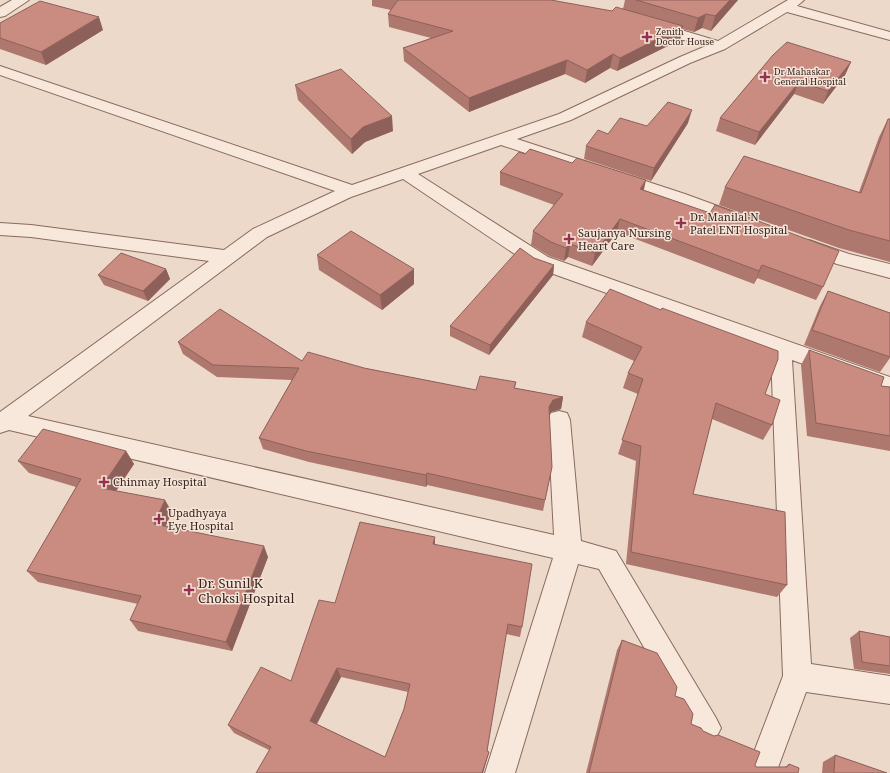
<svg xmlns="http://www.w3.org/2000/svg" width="890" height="773" font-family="'Noto Serif',serif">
	<rect width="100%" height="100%" fill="#edd9c9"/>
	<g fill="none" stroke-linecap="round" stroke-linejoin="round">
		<defs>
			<path id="minor" d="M12,0H29L5,16L0,17V7Z
				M788,0H804L797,6L890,32V40L787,12L725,49L690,63L571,120L517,139L685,194L745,216L748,220L745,224L739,226L733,224L673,202L501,145L418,174L548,257L890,377V395L792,360L811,664L890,676V704L806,692L776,773H746L783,676L771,352L534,267L403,179L351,197L267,237L28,416L554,535L548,420L551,413L559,411L567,413L570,420L581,541L616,551L716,718L721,728L716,738L706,743L696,738L599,569L578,564L515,773H485L553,558L9,430L0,433V412L209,261L31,237L0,235V223L31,225L224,250L253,229L335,191L0,75V66L352,185L559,114L680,57L706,46L648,29L646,26L648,23H658L718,41Z
				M809,240L849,254L890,264V278L837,264L802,251L800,246L802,241Z"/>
		</defs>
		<!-- minor casing -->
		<use href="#minor" stroke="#896a5e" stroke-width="2"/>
		<!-- minor -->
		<use href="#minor" fill="#f8e8dc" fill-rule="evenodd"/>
	</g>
	<!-- wall -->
	<path fill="#ae786e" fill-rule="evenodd" d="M372,0H554V1L612,11L623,9L625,0H738L711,31L702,28L694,32L682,29L680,40L617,71L610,68L585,83L565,74L469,112L404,61L403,48L431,38L389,27L388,14L391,10L372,6Z
		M0,23L103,30L46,65L0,49Z
		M773,55L851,62L845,75L823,104L794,94L755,145L716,131L720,118Z
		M295,85L393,131L365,142L352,154L298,100Z
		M888,119H890V262L839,248L719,205L725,187L859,192L879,137Z
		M688,123L651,181L584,159L586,146L608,134L647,126Z
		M525,154L644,190L710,213L823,287L816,300L757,278L754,284L617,232L592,266L568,257L564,261L549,256L531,245L533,231L554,205L500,185V172Z
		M317,255L414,284L382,310L319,270Z
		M534,258L554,265L553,275L489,355L450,336V326Z
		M166,269L170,279L148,301L104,285L98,275Z
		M828,291L890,313V358L880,372L804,345L820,306Z
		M586,322L765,394L772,425L763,440L712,419L693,494L787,585L777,597L626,564L636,461L618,454L638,394L623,388L628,373L634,361L582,337Z
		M178,342L302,361L364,368L476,390L516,382L515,388L563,397L561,409L551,412L549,414L552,467L543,511L427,485L426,487L309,462L263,449L259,438L292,380L217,377L183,354Z
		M809,350L881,386L890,387V451L807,436L801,365Z
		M126,451L134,464L116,491L172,512L166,526L268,557L232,651L138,631L130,620L138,604L38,582L27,571L76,487L29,473L18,461Z
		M435,537V545L522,627L520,637L506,634L487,751L489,752L483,773L269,750L234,733L228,725L291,681L335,603ZM341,677L408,692L404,709L385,757L317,724Z
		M859,631L890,637V674L854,669L850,638Z
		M622,640L675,696L691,724L755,765L756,767H785L789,764L798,773H586L617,650Z
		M835,755L887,773H822L823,762Z"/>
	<!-- shaded-wall -->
	<path fill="#8d615a" d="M730,0H738L711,31L715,16Z
		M706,14L702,28L694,32L698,18Z
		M99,17L103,30L46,65L41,52Z
		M683,26L680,40L617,71L620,58Z
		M613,54L610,68L585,83L587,70Z
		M567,60L565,74L469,112V98Z
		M851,62L845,75L823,104L828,91Z
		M799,82L794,94L755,145L759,132Z
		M692,110L688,123L651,181L654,168Z
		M392,116L393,131L365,142L352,154L351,139L363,127Z
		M646,180L643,194L640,189Z
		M620,219L617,232L592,266L595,253Z
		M570,244L568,257L564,261L566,248Z
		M554,265L553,275L489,355L490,345Z
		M762,265L757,278L754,284L759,271Z
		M166,269L170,279L148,301L143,291Z
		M414,269V284L382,310L380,295Z
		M563,397L561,409L551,412L547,419L549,407L553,400Z
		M126,451L134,464L110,500L101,488Z
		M427,473V485L426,487V475Z
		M165,500L172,512L161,535L154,524Z
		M435,537V548L433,544Z
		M264,546L268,557L232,651L226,642Z
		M337,668L341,677L314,729L310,721Z
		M489,752L483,773H482Z"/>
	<!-- building -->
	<path fill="#ca8b80" stroke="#8d615a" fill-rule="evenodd" d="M398,0H551L612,11L616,7L683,26L620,58L613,54L587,70L567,60L469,98L403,48L453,31L388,14Z
		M636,0H730L715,16L706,14L698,18Z
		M40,1L99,17L41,52L0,38V23Z
		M787,42L851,62L828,91L799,82L759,132L720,118L773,55Z
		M341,69L392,116L363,127L351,139L295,85Z
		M668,102L692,110L654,168L586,146L598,130L608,134L620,118L647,126Z
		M888,119H890V241L849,230L725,187L744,156L861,193Z
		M530,149L572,163L577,158L646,180L640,189L710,213L715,205L839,251L823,287L762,265L759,271L620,219L595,253L570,244L566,248L551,242L533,231L563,194L500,172L519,152L525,154Z
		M351,231L414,269L380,295L317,255Z
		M520,248L534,258L554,265L490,345L450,326Z
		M121,253L166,269L143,291L98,275Z
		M610,289L661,310L662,308L778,351V359L765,394L780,400L772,425L716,403L693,494L785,512L787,585L631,552L641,446L622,440L643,379L628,373L642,347L586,322Z
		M828,291L890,313V357L812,330Z
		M220,309L302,361L308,352L364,368L476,390L480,376L516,382L514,388L563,397L553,400L549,407L552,467L545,500L427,473L426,475L306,451L259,438L299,368L213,365L178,342Z
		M809,350L884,377L881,386L890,387V436L816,423Z
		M43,429L126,451L101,488L165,500L154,524L264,546L226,642L130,620L141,596L27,571L81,479L18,461Z
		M360,522L435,537L433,544L532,564L522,627L508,624L487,751L489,752L482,773H256L271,747L228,725L261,667L291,681L319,600L335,603ZM337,668L410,684L404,709L385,757L310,721Z
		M859,631L890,637V666L862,662Z
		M622,640L657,653L677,687L675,696L684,699L693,714L691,724L701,728L703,731L714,736L718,735L760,752L755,765L756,767H787L789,764L799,768L798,773H589Z
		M835,755L887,773H834Z"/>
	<!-- markers -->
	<g fill="#97304b" stroke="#f5e5d8" stroke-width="1.5">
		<path d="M645 31h4v4h4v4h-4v4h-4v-4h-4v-4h4z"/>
		<path d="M763 71h4v4h4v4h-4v4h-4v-4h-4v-4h4z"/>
		<path d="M679 217h4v4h4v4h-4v4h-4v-4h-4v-4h4z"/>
		<path d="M567 233h4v4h4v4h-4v4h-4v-4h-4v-4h4z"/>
		<path d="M102 476h4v4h4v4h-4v4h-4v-4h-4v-4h4z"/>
		<path d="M157 513h4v4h4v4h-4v4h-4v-4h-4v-4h4z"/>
		<path d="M187 584h4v4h4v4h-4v4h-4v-4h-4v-4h4z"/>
	</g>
	<g text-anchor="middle" stroke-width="3" stroke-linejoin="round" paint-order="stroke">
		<!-- far-poi labels -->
		<g font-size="9" fill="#3a2621" stroke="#f5e5d8" text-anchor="start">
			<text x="656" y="35">Zenith<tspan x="656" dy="10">Doctor House</tspan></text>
			<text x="774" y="75">Dr Mahaskar<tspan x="774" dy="10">General Hospital</tspan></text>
		</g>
		<!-- poi labels -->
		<g font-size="11" fill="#3a2621" stroke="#f5e5d8" text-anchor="start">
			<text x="690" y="221">Dr. Manilal N<tspan x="690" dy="13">Patel ENT Hospital</tspan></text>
			<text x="578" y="237">Saujanya Nursing<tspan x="578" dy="13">Heart Care</tspan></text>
			<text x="113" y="486">Chinmay Hospital</text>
			<text x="168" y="517">Upadhyaya<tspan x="168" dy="13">Eye Hospital</tspan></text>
		</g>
		<!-- near-poi labels -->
		<g font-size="13" fill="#3a2621" stroke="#f5e5d8" text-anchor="start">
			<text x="198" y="588">Dr. Sunil K<tspan x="198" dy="15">Choksi Hospital</tspan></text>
		</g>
	</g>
</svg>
